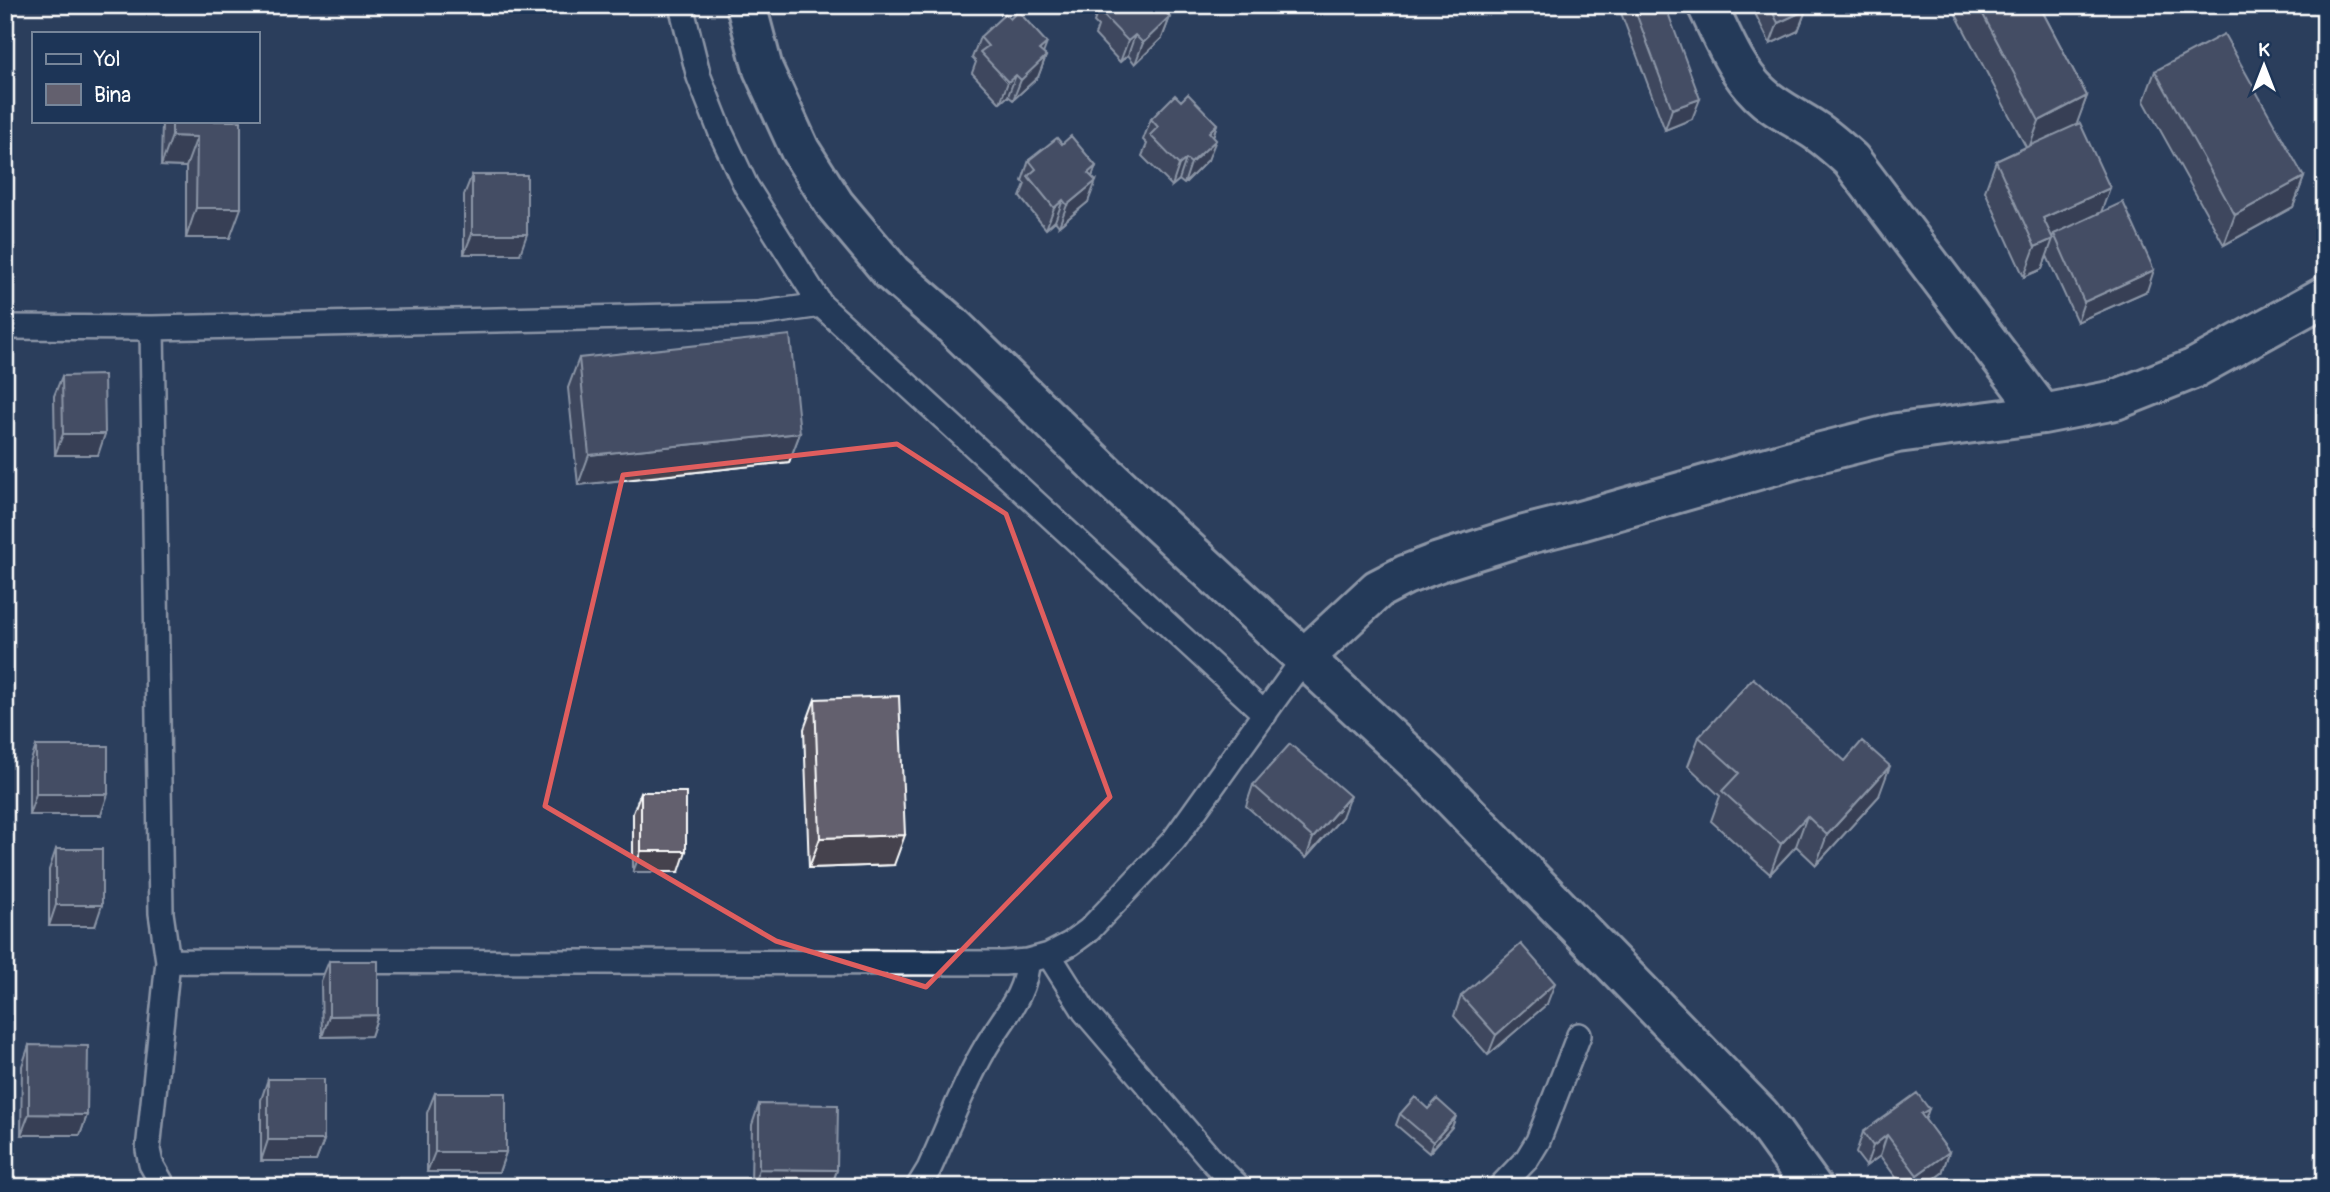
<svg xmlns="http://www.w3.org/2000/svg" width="2330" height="1192" font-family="Pangolin,sans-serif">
	<rect width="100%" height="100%" fill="#2b3e5c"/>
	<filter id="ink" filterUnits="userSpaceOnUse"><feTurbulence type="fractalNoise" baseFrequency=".0143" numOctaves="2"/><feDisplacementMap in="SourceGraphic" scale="14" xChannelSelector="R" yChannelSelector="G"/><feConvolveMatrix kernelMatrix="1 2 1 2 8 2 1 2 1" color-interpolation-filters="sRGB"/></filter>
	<g filter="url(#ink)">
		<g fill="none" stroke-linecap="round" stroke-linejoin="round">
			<defs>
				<path id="service" d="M681,5L699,77L721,133L746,186L821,305L1265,714
					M821,305L757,314L152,328L161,913L168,961L1004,963L1027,961L1049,955L1070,944L1089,930L1174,840L1305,657
					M5,327L152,328
					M1049,955L1085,1012L1215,1164L1239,1187
					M164,1187L151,1164L148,1150L168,961
					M918,1187L929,1169C947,1130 962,1089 983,1052C999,1022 1027,996 1027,961
					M1500,1187L1527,1159L1538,1141L1579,1035"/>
				<path id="minor" d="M746,5L763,69L800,150L835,205L892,273L952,325L1109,477L1431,776L1760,1115L1812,1187
					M1707,5C1722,35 1735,70 1759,93C1775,109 1795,117 1813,129C1827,138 1839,149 1851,160L2043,414
					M1305,657L1378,589L1405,575L1439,562L1521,536L1580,521L1806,456L1897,433L2043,414L2115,400L2193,369L2325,296"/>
			</defs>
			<!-- service casing -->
			<use href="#service" stroke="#fff" stroke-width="28"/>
			<!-- minor casing -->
			<use href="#minor" stroke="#fff" stroke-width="44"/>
			<!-- service -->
			<use href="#service" stroke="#1d3557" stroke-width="23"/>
			<!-- minor -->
			<use href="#minor" stroke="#1d3557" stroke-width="38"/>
		</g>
		<!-- wall -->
		<path fill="#55535f" stroke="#fff" stroke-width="2" d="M1100,5H1173L1169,16L1170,17L1162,38L1135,64L1128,55L1120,62L1095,35L1098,26L1094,22Z
			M1618,5H1665L1692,119L1665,130Z
			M1751,5H1803L1806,10L1798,31L1770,44Z
			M1951,5H2039L2087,96L2076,124L2102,211L2147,291L2077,322L2047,256L2042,269L2024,277L1985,191L1996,161L2026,147Z
			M980,37L1043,54L1046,56L1038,77L1013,100L1008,96L1000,103L972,73L976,62L972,58Z
			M2155,71L2304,177L2293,207L2224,245L2144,101Z
			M1181,101L1217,124L1213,137L1208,160L1184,184L1179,180L1172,186L1142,156L1147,144L1143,140L1151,119Z
			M162,121H241L230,238H186V167L161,166Z
			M1062,144L1096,166L1092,177L1088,202L1059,226L1055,221L1046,229L1020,197L1025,184L1022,181L1029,160Z
			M472,175L520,254H464V195Z
			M579,358L800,433L789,462L578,485L568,388Z
			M62,376L98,455H55L54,396Z
			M815,699L894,865L809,868L804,729Z
			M1699,737L1879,796L1816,865L1796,846L1770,874L1711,821L1720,796L1688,766Z
			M36,746L101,815H29V766Z
			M1253,785L1342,817L1306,858L1246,806Z
			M641,792L679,872H633V813Z
			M56,849L95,926H49V870Z
			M329,961L378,1015L371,1036L322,1037L321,981Z
			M1461,996L1547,1004L1488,1055L1454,1016Z
			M29,1045L87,1115L80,1135H21L22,1066Z
			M268,1079L324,1140L316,1161H261V1100Z
			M435,1093L506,1152L499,1172H427V1113Z
			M759,1104L837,1170L831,1187H751L752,1125Z
			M1428,1109L1456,1116L1452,1127L1429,1153L1396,1125L1400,1114Z
			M1925,1120L1949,1152L1942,1173L1923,1187H1903L1880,1156L1866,1166L1856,1153L1863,1132Z"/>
		<!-- shaded-wall -->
		<path fill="#45434d" stroke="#fff" stroke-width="2" d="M1171,5H1173L1167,20L1170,17L1162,38L1135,64L1143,43L1164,11Z
			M1806,10L1798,31L1770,44L1778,23Z
			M1135,35L1128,55L1120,62L1128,41Z
			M1047,43L1040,62L1046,56L1038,77L1013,100L1021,80L1039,50Z
			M1016,75L1008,96L1000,103L1008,82Z
			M2087,96L2076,126L2028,151L2039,121Z
			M1700,99L1692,119L1665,130L1672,109Z
			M1217,124L1210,145L1209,132Z
			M172,136L197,137L186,167L161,166Z
			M1216,140L1208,160L1184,184L1191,163Z
			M1186,159L1179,180L1172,186L1179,165Z
			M1096,166L1088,187V173Z
			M2304,177L2293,207L2224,245L2235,215Z
			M1096,181L1088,202L1059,226L1067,205Z
			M2110,188L2099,218L2054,234L2051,239L2043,218Z
			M1063,200L1055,221L1046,229L1054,208Z
			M196,208H241L230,238H186Z
			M472,234H527L520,254H464Z
			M2053,239L2042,269L2024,277L2035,247Z
			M2154,270L2147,291L2077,322L2084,302Z
			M800,433L789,462L578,485L589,455Z
			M63,434H105L98,455H55Z
			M1890,766L1879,796L1816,865L1827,835Z
			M36,794H108L101,815H29Z
			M1350,796L1342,817L1306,858L1313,838Z
			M1807,816L1796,846L1770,874L1781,844Z
			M905,835L894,865L809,868L820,838Z
			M641,851H686L679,872H633Z
			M56,905H102L95,926H49Z
			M1555,983L1547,1004L1488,1055L1496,1035Z
			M378,1015L371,1036L322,1037L329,1016Z
			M1929,1109L1922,1129L1921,1114Z
			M29,1114L87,1115L80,1135H21Z
			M1456,1116L1452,1127L1429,1153L1433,1142Z
			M1887,1135L1880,1156L1866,1166L1873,1146Z
			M268,1140H324L316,1161H261Z
			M435,1152H506L499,1172H427Z
			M1949,1152L1942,1173L1923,1187H1913L1917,1175Z
			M759,1169L837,1170L831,1187H753Z"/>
		<!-- building -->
		<path fill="#63606e" stroke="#fff" stroke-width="2" d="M1105,5H1171L1164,11L1170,17L1143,43L1135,35L1128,41L1102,14L1108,8Z
			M1633,5H1665L1700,99L1672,109Z
			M1769,5H1803L1806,10L1778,23Z
			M1978,5H2039L2087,96L2039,121Z
			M1018,11L1047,43L1039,50L1046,56L1021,80L1016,75L1008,82L980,52L988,46L980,37L1005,14L1010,19Z
			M2224,34L2304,177L2235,215L2155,71Z
			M1188,94L1217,124L1209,132L1216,140L1191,163L1186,159L1179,165L1150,135L1158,127L1151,119L1175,95L1181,101Z
			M172,121H241V208H196L197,137L172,136Z
			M2080,123L2110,188L2043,218L2053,239L2035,247L1996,161Z
			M1071,136L1096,166L1088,173L1096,181L1067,205L1063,200L1054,208L1028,176L1036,169L1029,160L1057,138L1062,144Z
			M472,175H527V234H472Z
			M2123,202L2154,270L2084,302L2054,234Z
			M790,335L800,433L589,455L579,358Z
			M104,375L105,434H63L62,376Z
			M1753,678L1845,761L1862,741L1890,766L1827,835L1807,816L1781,844L1722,791L1739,773L1699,737Z
			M899,696L905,835L820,838L815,699Z
			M1290,744L1350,796L1313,838L1253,785Z
			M36,746H108V794H36Z
			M641,792H686V851H641Z
			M56,849H102V905H56Z
			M1521,944L1555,983L1496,1035L1461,996Z
			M329,961H378V1015L329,1016Z
			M29,1045L88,1046L87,1115L29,1114Z
			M268,1079H324V1140H268Z
			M435,1093H506V1152H435Z
			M1917,1093L1929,1109L1921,1114L1949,1152L1917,1175L1887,1135L1873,1146L1863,1132Z
			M1415,1097L1428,1109L1437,1099L1456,1116L1433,1142L1400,1114Z
			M759,1104L838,1105L837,1170L759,1169Z"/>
	</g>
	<!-- marked area -->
	<path d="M0 0H2330V1192H0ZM897,444L1006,514L1110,797L926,987L776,941L545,806L623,475Z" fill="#2b3e5c" fill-opacity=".55" fill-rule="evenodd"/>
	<path fill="none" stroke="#e05e5e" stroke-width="5" stroke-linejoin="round" d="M897,444L1006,514L1110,797L926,987L776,941L545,806L623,475Z"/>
	<!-- margin -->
	<rect width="2330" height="1192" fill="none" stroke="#1d3557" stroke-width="28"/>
	<rect x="14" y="14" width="2302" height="1164" fill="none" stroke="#fff" stroke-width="2.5" filter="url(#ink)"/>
	<!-- legend -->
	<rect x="32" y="32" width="228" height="91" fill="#1d3557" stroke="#77869a" stroke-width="2"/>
	<rect x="46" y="54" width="35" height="10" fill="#1d3557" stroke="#77869a" stroke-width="2"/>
	<text x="94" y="66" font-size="21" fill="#ffffff">Yol</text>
	<rect x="46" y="84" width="35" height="21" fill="#63606e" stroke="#77869a" stroke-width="2"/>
	<text x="94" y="102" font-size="21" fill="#ffffff">Bina</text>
	<!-- north arrow -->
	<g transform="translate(2264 66)" stroke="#1d3557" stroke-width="5" paint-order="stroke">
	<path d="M0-5L12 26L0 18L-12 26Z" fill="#ffffff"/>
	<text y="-10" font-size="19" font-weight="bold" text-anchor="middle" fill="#ffffff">K</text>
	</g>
</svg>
